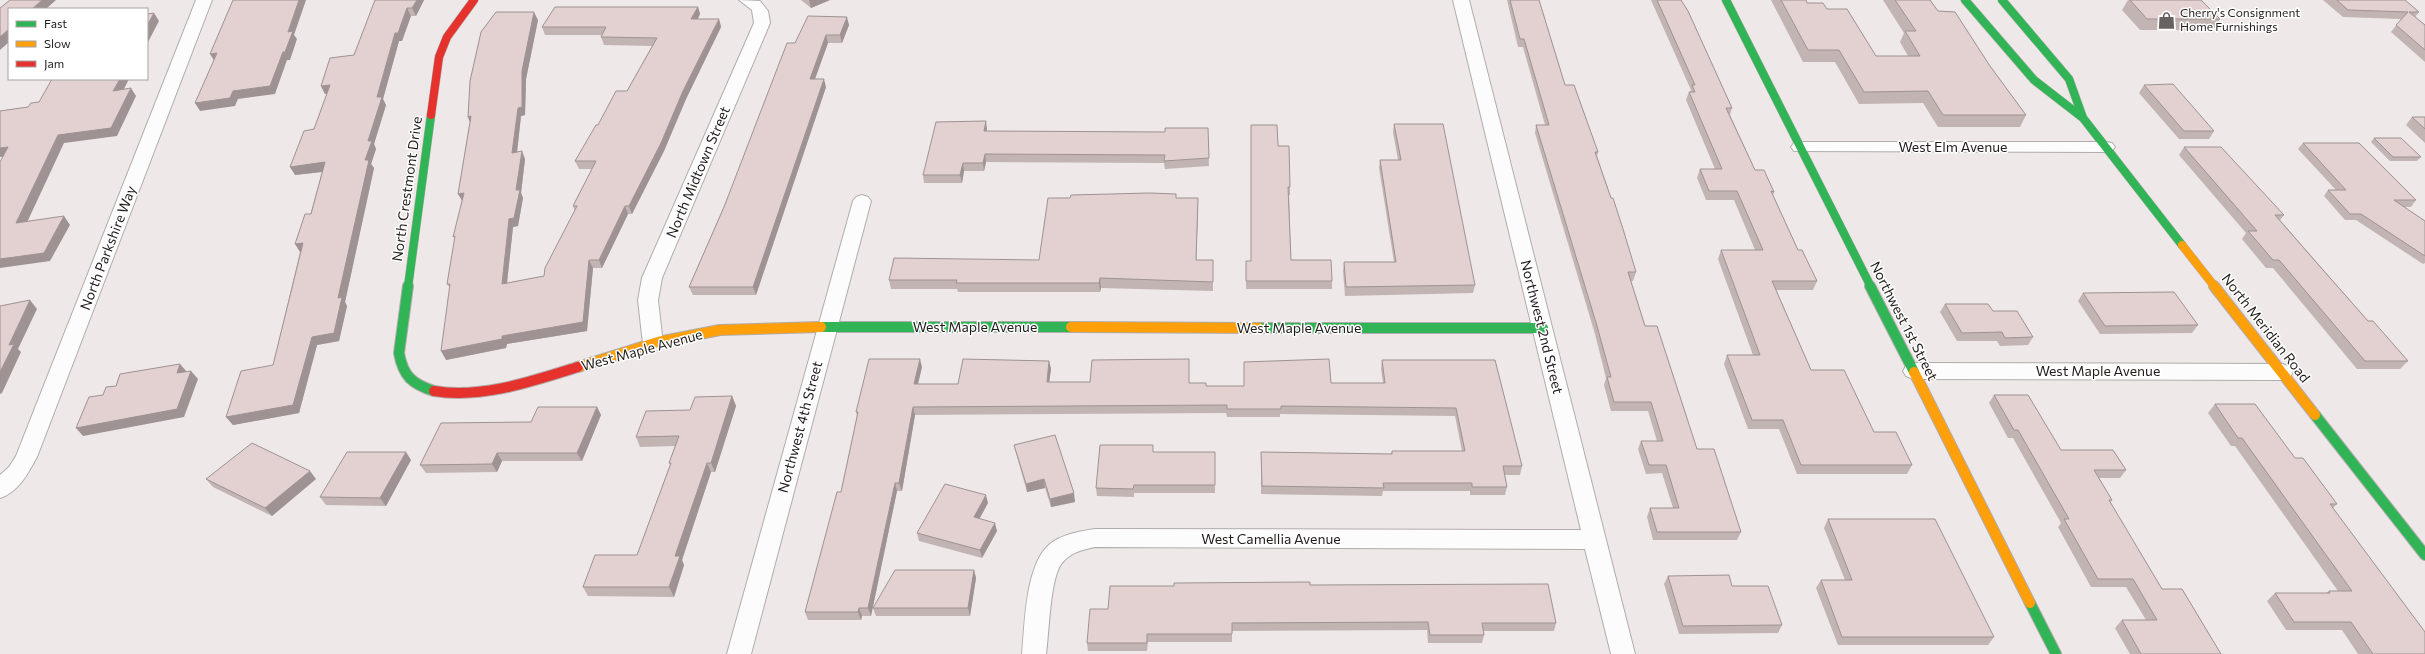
<svg xmlns="http://www.w3.org/2000/svg" width="2425" height="654" font-family="Commissioner,sans-serif">
	<rect width="100%" height="100%" fill="#eee8e8"/>
	<g fill="none" stroke-linecap="round" stroke-linejoin="round">
		<defs>
			<path id="street" d="M196,0H212L37,457C28,473 19,492 0,498V475L9,467L16,456Z
				M739,0L760,1L768,11L770,23L662,278L658,300L663,344L660,349L653,351L646,349L643,344L638,300L642,278L754,23L752,10Z
				M1453,0H1469L1635,654H1611L1585,549L1095,547C1082,550 1071,552 1062,563C1050,577 1049,634 1046,654H1022C1025,624 1025,563 1051,543C1063,534 1081,531 1095,529L1581,530Z
				M1800,142H2106L2112,143L2115,147L2112,151L2106,152L1794,151L1791,147L1794,143Z
				M862,195L868,197L871,201L751,654H727L853,201L856,197Z
				M1913,363L2283,364L2290,367L2293,372L2290,377L2283,380L1913,379L1906,376L1903,371L1906,366Z"/>
			<path id="fast-far1" d="M1726,0L1871,287
				M1965,0L2034,80L2083,118L2182,245
				M2002,0L2069,79L2083,118
				M408,287L431,115"/>
			<path id="fast" d="M408,286L399,353C403,376 412,384 434,391
				M1870,286L1914,372
				M821,327H1071
				M1259,328H1543
				M2315,415L2425,555
				M2030,603L2056,654"/>
			<path id="slow-far1" d="M2182,245L2215,287"/>
			<path id="slow" d="M2214,286L2315,415
				M1071,327L1259,328
				M578,367L658,342L720,330L821,327
				M1914,372L2030,603"/>
			<path id="jam-far1" d="M431,115L439,57L447,37L474,0"/>
			<path id="jam" d="M434,391C482,399 533,381 578,367"/>
		</defs>
		<!-- street casing -->
		<use href="#street" stroke="#b1acac" stroke-width="2"/>
		<!-- fast-far1 casing -->
		<use href="#fast-far1" stroke="#b1acac" stroke-width="9"/>
		<!-- fast casing -->
		<use href="#fast" stroke="#b1acac" stroke-width="12"/>
		<!-- slow-far1 casing -->
		<use href="#slow-far1" stroke="#b1acac" stroke-width="9"/>
		<!-- slow casing -->
		<use href="#slow" stroke="#b1acac" stroke-width="12"/>
		<!-- jam-far1 casing -->
		<use href="#jam-far1" stroke="#b1acac" stroke-width="9"/>
		<!-- jam casing -->
		<use href="#jam" stroke="#b1acac" stroke-width="12"/>
		<!-- street -->
		<use href="#street" fill="#fcfcfc" fill-rule="evenodd"/>
		<!-- fast-far1 -->
		<use href="#fast-far1" stroke="#30b455" stroke-width="8"/>
		<!-- fast -->
		<use href="#fast" stroke="#30b455" stroke-width="10"/>
		<!-- slow-far1 -->
		<use href="#slow-far1" stroke="#ff9f0a" stroke-width="8"/>
		<!-- slow -->
		<use href="#slow" stroke="#ff9f0a" stroke-width="10"/>
		<!-- jam-far1 -->
		<use href="#jam-far1" stroke="#e5322d" stroke-width="8"/>
		<!-- jam -->
		<use href="#jam" stroke="#e5322d" stroke-width="10"/>
	</g>
	<!-- wall -->
	<path fill="#c2b4b3" d="M375,0H424L416,16H411L402,41H399L383,99L386,105L374,144L376,149L371,164L374,168L345,302L347,306L339,341L317,345L299,413L233,425L226,417L273,365L300,252L322,172L295,175L314,129L327,94H325L321,86L354,55Z
		M801,0H830L811,8Z
		M1507,0H1539L1565,85L1598,152L1597,156L1636,272L1633,281H1631L1645,326L1697,449L1741,532L1737,540H1653L1647,517L1650,508H1673L1662,473L1646,474L1638,449L1641,441H1657L1648,411H1611L1604,385L1606,378L1595,334L1535,133L1536,125H1545L1523,47H1518Z
		M1651,0H1681L1732,108L1730,115L1755,170L1774,192L1773,195L1798,250L1817,281L1813,290H1776L1811,370L1874,432L1912,465L1907,474H1797L1779,429H1748L1724,364L1727,355H1753L1718,259L1721,250H1755L1734,200H1706L1697,178L1700,169H1715L1686,100L1689,92H1690L1691,90Z
		M1771,0H1806L1807,3L1827,9L1876,56H1908L1900,42L1904,33L1883,0H1930L1938,11L1990,66L2026,115L2020,127H1938L1923,103L1859,104L1835,62H1803Z
		M2128,0H2201L2220,19L2213,30H2140L2122,10Z
		M2323,0H2405L2419,12L2415,17L2425,25V62L2391,32L2401,19L2343,17Z
		M698,7L700,14L698,19H719L721,27L686,99L664,151L632,214H628L602,268H593L587,331L507,344L506,348L446,360L450,288L447,284L462,200L458,194L470,122L468,117L538,20L526,79L525,115L521,116L517,152L525,159L521,193L523,198L518,226L513,227L507,283L544,276L575,211L573,206L592,169H579L575,161L598,125L627,91L652,46L604,45L601,37L602,35H545L542,27Z
		M849,25L842,43H828L815,79L826,87L756,295H693L689,287L795,43Z
		M2144,85L2214,131L2209,139H2179L2139,93Z
		M2412,117H2425V143L2406,125Z
		M1394,124L1475,285L1473,293L1345,296L1343,271L1344,262H1394L1379,168L1380,160H1398L1393,132Z
		M1208,128L1209,166L1165,169L1164,163L986,162L984,171H964L962,183H924L923,175L987,129L986,131L1165,132Z
		M2374,138L2421,157L2417,161H2390L2371,142Z
		M2303,143L2416,200L2411,207H2403L2425,221V263L2423,264L2356,220H2345L2324,196L2328,190H2336L2298,149Z
		M1278,146L1290,187V195H1289L1291,260L1332,281V289H1246V261H1251Z
		M2184,147L2284,215L2280,220L2368,321L2408,361L2400,369H2357L2273,268H2266L2242,239L2246,233L2179,155Z
		M1176,194V198L1198,207L1196,260H1213V291L1101,288L1100,292H958L957,289H891L889,280L1039,260L1070,198Z
		M2083,293L2198,325L2192,333L2100,334L2078,301Z
		M1945,304L1993,311L2033,337L2028,345L2000,346L1997,341H1957L1940,312Z
		M1382,360H1495L1522,466L1520,475H1505L1507,487L1505,495H1470V491H1383L1382,496L1261,494V452L1391,454L1392,451H1462L1455,416L1280,414V417H1227L1226,413L915,415L902,491H897L871,616H862L861,620H808L805,612L841,492L857,416L856,412L922,367L918,384H958L1049,361L1051,369L1049,382L1189,383L1206,386H1244V362L1331,383H1383L1381,369Z
		M1994,395L2061,450L2126,470L2120,478H2099L2112,500L2110,502L2162,589L2221,654H2130L2115,628L2122,620H2146L2126,587H2091L2058,527L2061,523L2013,438H2008L1989,403Z
		M732,396L736,406L715,472H711L682,560L684,565L674,597L588,596L583,587L637,555L670,465L669,463L675,446L640,447L636,437L690,410Z
		M2215,404L2295,458L2337,504L2333,508L2425,654H2358L2342,630H2286L2267,601L2275,593H2326L2329,591H2338L2235,446H2231L2208,413Z
		M597,407L601,415L582,461H502L497,472L426,473L420,465L531,422Z
		M1014,445L1075,502L1051,507L1045,488L1027,492L1016,453Z
		M1154,452H1215V493H1134V497L1097,496L1096,488Z
		M411,460L386,506L326,505L320,497Z
		M206,479H316L272,516L213,487Z
		M988,503L979,519L997,531L982,558L919,541L917,533Z
		M1828,519L1994,637L1988,645H1838L1816,588L1821,580H1845L1824,528Z
		M974,570L976,578L970,616H876L873,608Z
		M1668,576L1732,586L1782,625L1778,633L1679,634L1664,584Z
		M1310,585L1556,623L1554,631H1483L1484,635L1482,643H1428L1427,630L1232,631V642H1148L1147,651H1088L1087,643L1108,609L1174,586Z"/>
	<!-- shaded-wall -->
	<path fill="#9e9292" d="M42,0H56L46,9H32Z
		M299,0H306L294,35L297,39L290,60H287L275,94L238,99L235,106L200,111L195,103L288,32Z
		M417,0H424L416,16L412,8Z
		M809,0H830L811,8Z
		M698,7L700,14L694,27L691,19Z
		M407,8L411,16L402,41H399L383,99L386,105L374,144L376,149L371,164L374,168L345,302L347,306L339,341L317,345L299,413L233,425L226,417L312,337L338,298L365,160L368,141L377,97L395,33Z
		M534,12L538,20L526,79L525,115L521,116L516,161L512,153L518,108L522,71Z
		M154,13L159,21L147,44V26Z
		M847,17L849,25L842,43L840,35Z
		M719,19L721,27L686,99L664,151L632,214L629,206L683,91Z
		M9,29V42L0,50V37Z
		M826,35L828,43L812,87L810,79Z
		M217,53L215,62L210,54Z
		M120,79H129L119,99L113,91Z
		M824,79L826,87L756,295L753,287Z
		M330,85L335,93L325,94L321,86Z
		M131,88L136,96L117,136L64,143L23,231L16,223L58,135Z
		M471,116V125L468,117Z
		M986,121L987,129L985,139L984,131Z
		M8,147L14,155L0,157V148Z
		M522,151L525,159L521,193L523,198L518,226L513,227L506,292L502,284L509,219L516,190Z
		M985,154L986,162L984,171L983,163Z
		M325,162L330,171L295,175L290,167Z
		M963,163L964,171L962,183L960,175Z
		M464,193L463,202L458,194Z
		M1198,198V207L1196,270V260Z
		M625,206L628,214L602,268L599,260Z
		M64,216L70,225L50,261L0,268V259Z
		M303,243L308,251L300,252L295,244Z
		M589,260L593,268L587,331L507,344L506,348L446,360L441,351L502,336Z
		M1100,278L1101,288L1100,292L1099,283Z
		M30,300L37,309L18,349L21,352L2,393L0,394V372L9,345Z
		M920,359L922,367L916,392L914,384Z
		M1049,361L1051,369L1048,391L1047,382Z
		M180,364L187,372L177,373Z
		M191,371L198,379L184,417L83,436L76,428Z
		M732,396L736,406L715,472L711,463Z
		M597,407L601,415L582,461L577,453Z
		M913,407L915,415L902,491L899,483Z
		M406,452L411,460L386,506L380,498Z
		M497,453L502,461L497,472L492,464Z
		M707,463L711,472L682,560L684,565L674,597L669,587L675,556Z
		M310,471L316,479L272,516L265,508Z
		M1044,479L1045,488L1027,492L1026,484Z
		M895,483L897,491L871,616L868,608Z
		M1074,493L1075,502L1051,507L1050,499Z
		M986,495L988,503L976,525L974,517Z
		M995,523L997,531L982,558L980,550Z
		M974,570L976,578L970,616L968,608Z
		M859,608L862,616L861,620L858,612Z"/>
	<!-- building -->
	<path fill="#e2d1d0" stroke="#9e9292" d="M10,0H42L32,9H9V29L0,37V8Z
		M233,0H299L288,32L293,31L285,52H283L270,86L233,91L230,98L195,103L217,53L210,54Z
		M375,0H417L412,8H407L398,33H395L377,97H382L368,141H372L365,160H369L338,298L342,297L334,333L312,337L293,405L226,417L241,371L273,365L303,243L295,244L305,214H311L325,162L290,167L304,131L314,129L330,85L321,86L330,58L354,55Z
		M1510,0H1539L1565,85H1574L1598,152H1595L1611,198H1613L1623,229L1636,272H1628L1645,326H1657L1697,449H1714L1741,532H1657L1650,508H1679L1666,465H1649L1641,441H1663L1651,402H1614L1607,377H1611L1597,326L1536,125H1549L1524,39H1520Z
		M1657,0H1681L1688,11L1732,108H1726L1755,170H1764L1774,192L1771,191L1798,250H1802L1817,281H1772L1811,370H1844L1874,432H1896L1912,465H1801L1783,420H1752L1727,355H1760L1721,250H1763L1737,191H1709L1700,169H1722L1689,92H1695L1692,85H1695Z
		M1781,0H1806L1807,3H1823L1827,9H1847L1876,56H1920L1905,31H1916L1895,0H1930L1938,11L1955,12L1990,66L2026,115H1943L1928,91L1864,92L1839,50H1808Z
		M2130,0H2201L2220,19H2147Z
		M2337,0H2405L2419,12H2409L2425,25V50L2396,25L2408,12L2348,10Z
		M555,7H698L691,19H719L683,91L661,143L629,206H625L599,260H589L583,322L502,336V339L441,351L450,284H447L455,236L453,237L464,193L458,194L471,116L468,117L470,81L481,32L496,12H534L522,71V107L518,108L512,153L522,151L516,190H520L514,218L509,219L502,284L544,276L545,268L577,206H573L596,161H575L596,125H598L616,91H627L657,38L601,37L606,27H542Z
		M154,13L147,26V14Z
		M808,16L847,17L840,35H826L810,79H824L753,287H689L724,207L787,43H795Z
		M52,79H120L113,91L131,88L111,128L58,135L16,223L64,216L44,253L0,259V162L8,147L0,148V111L28,107L31,103L39,102Z
		M2173,84L2214,131H2184L2144,85Z
		M2412,117H2425V129Z
		M986,121L984,131L1165,132V128H1208L1209,158L1164,161L1165,155L985,154L983,163H963L960,175H923L936,122Z
		M1394,124H1443L1475,285L1346,287L1344,262H1396L1380,160H1401Z
		M1251,125H1277L1278,146H1289L1290,187H1288L1291,260H1331L1332,281H1246V261H1251Z
		M2374,138H2401L2421,157H2393Z
		M2303,143H2359L2416,200H2394L2425,221V256L2361,214H2350L2328,190H2346Z
		M2184,147H2221L2284,215H2275L2316,262L2368,321H2373L2408,361H2365L2279,260H2273L2248,231H2257Z
		M1149,193L1176,194V198H1198L1196,260H1213V282L1100,278L1099,283H956L957,280H889L894,258L1039,260L1048,198H1070L1071,195Z
		M2174,292L2198,325L2105,326L2083,293Z
		M30,300L9,345L14,344L0,372V306Z
		M1945,304H1988L1993,311H2017L2033,337L2005,338L2002,332L1962,333Z
		M869,359H920L914,384H958L963,359L1049,361L1047,382H1090L1092,360L1189,359V383H1206V386H1244V362L1329,359L1331,383H1385L1382,360H1495L1522,466H1503L1507,487H1472V483H1383L1384,488L1262,486L1261,452L1392,454V451H1465L1456,408L1281,406V409H1227V405L913,407L899,483H895L868,608H859L858,612H805L837,492H841L858,412H856Z
		M180,364L177,373L191,371L177,409L76,428L89,397L103,395L106,387L116,386L120,374Z
		M1994,395H2028L2061,450H2113L2126,470H2094L2112,500H2109L2162,589H2182L2221,654H2141L2122,620H2157L2133,579H2098L2064,519H2069L2018,430H2014Z
		M732,396L711,463H707L675,556H680L669,587H583L595,555H637L671,463H669L679,436L636,437L646,411L690,410L695,397Z
		M2215,404H2255L2295,458H2303L2337,504H2330L2425,632V654H2373L2351,622H2294L2275,593H2330L2329,591H2352L2242,438H2238Z
		M538,407H597L577,453H497L492,464L420,465L441,423L531,422Z
		M1055,435L1074,493L1050,499L1044,479L1026,484L1014,445Z
		M252,443L310,471L265,508L206,479Z
		M1100,445H1153V452H1215V485H1134L1133,489L1096,488Z
		M347,452H406L380,498L320,497Z
		M945,484L986,495L974,517L995,523L980,550L917,533Z
		M1828,519H1935L1994,637H1842L1821,580H1852Z
		M895,570H974L968,608H873Z
		M1729,575L1732,586H1768L1782,625L1683,626L1668,576Z
		M1310,582V585L1548,584L1556,623H1482L1484,635H1430L1428,622L1232,623V634H1147V643H1087L1090,609H1108L1110,586H1174V583Z"/>
	<!-- icons -->
	<defs>
		<symbol id="shop-bare" viewBox="-9 -9 18 18"><path d="M-5-2.5h2.3a2.7 3.5 0 0 1 5.4 0H5L5.5 6h-11ZM-1.5-2.5h3a1.5 2.3 0 0 0-3 0Z" fill="#686363" stroke="#fff" stroke-width="2.5" paint-order="stroke"/></symbol>
	</defs>
	<g fill-rule="evenodd">
		<use href="#shop-bare" x="2154" y="8" width="25" height="25"/>
	</g>
	<g text-anchor="middle" stroke-width="3" stroke-linejoin="round" paint-order="stroke">
		<!-- far-poi labels -->
		<g font-size="12" fill="#201c1b" stroke="#fff" text-anchor="start">
			<text x="2180" y="17">Cherry's Consignment<tspan x="2180" dy="14">Home Furnishings</tspan></text>
		</g>
		<!-- street labels -->
		<g font-size="14" fill="#201c1b" stroke="#fff">
			<text x="1953" y="152">West Elm Avenue</text>
			<text transform="translate(698 172) rotate(-67)" y="5">North Midtown Street</text>
			<text transform="translate(407 189) rotate(-82)" y="5">North Crestmont Drive</text>
			<text transform="translate(108 248) rotate(-69)" y="5">North Parkshire Way</text>
			<text transform="translate(1904 321) rotate(63)" y="5">Northwest 1st Street</text>
			<text x="975" y="332">West Maple Avenue</text>
			<text transform="translate(1542 327) rotate(76)" y="5">Northwest 2nd Street</text>
			<text x="1299" y="333">West Maple Avenue</text>
			<text transform="translate(2266 328) rotate(52)" y="5">North Meridian Road</text>
			<text transform="translate(642 350) rotate(-15)" y="5">West Maple Avenue</text>
			<text x="2098" y="376">West Maple Avenue</text>
			<text transform="translate(800 427) rotate(-75)" y="5">Northwest 4th Street</text>
			<text x="1271" y="544">West Camellia Avenue</text>
		</g>
	</g>
	<!-- legend -->
	<rect x="8" y="8" width="140" height="72" fill="#ffffff" stroke="#a6a4a4"/>
	<rect x="16" y="21" width="20" height="6" fill="#30b455" stroke="#a6a4a4"/>
	<text x="44" y="28" font-size="12" fill="#201c1b">Fast</text>
	<rect x="16" y="41" width="20" height="6" fill="#ff9f0a" stroke="#a6a4a4"/>
	<text x="44" y="48" font-size="12" fill="#201c1b">Slow</text>
	<rect x="16" y="61" width="20" height="6" fill="#e5322d" stroke="#a6a4a4"/>
	<text x="44" y="68" font-size="12" fill="#201c1b">Jam</text>
</svg>
